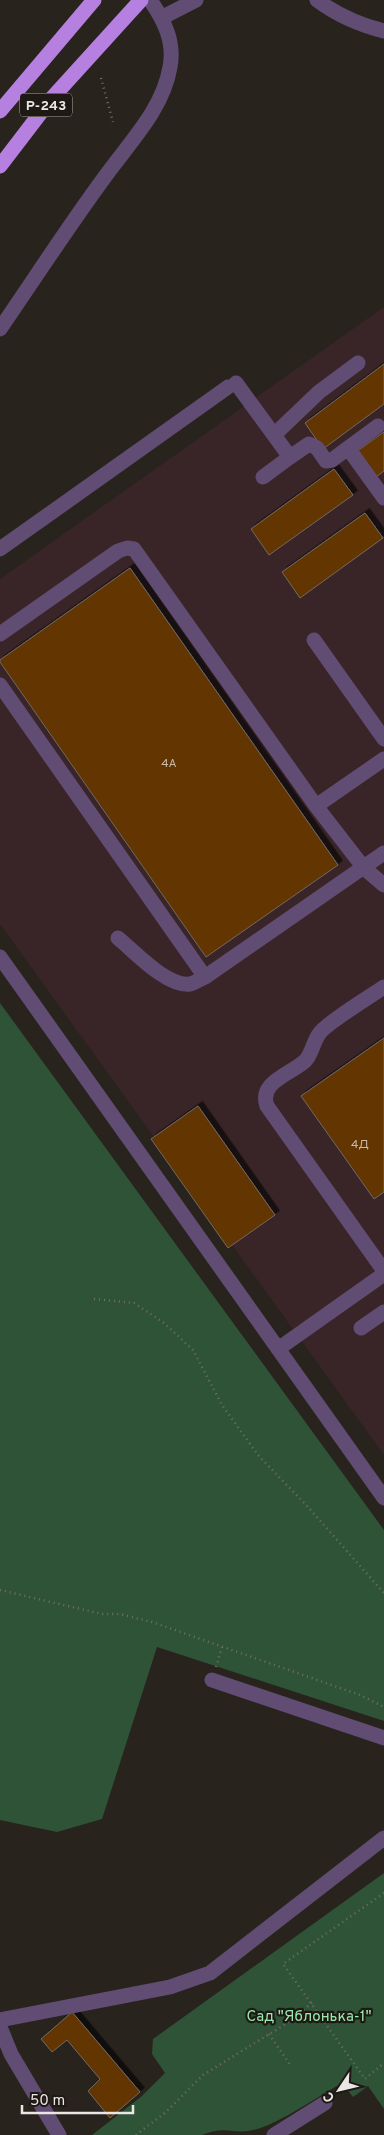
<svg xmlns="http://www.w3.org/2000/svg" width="384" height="2135" font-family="Overpass,sans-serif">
	<defs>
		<filter id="shadow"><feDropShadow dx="4.5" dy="-4.5" stdDeviation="0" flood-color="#0009"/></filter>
	</defs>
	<rect width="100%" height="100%" fill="#29231e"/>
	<!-- industrial -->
	<path fill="#392527" d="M384,307V1455L0,924V579Z"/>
	<!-- green -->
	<path fill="#2e5337" d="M0,1003L384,1530V1721L157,1647L102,1819L57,1832L0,1820Z
		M384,1873V2109L368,2086L353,2097L342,2083C318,2096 274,2128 248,2131C228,2133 225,2126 202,2135H92L142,2096L165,2073L152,2054L153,2039Z"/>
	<!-- building -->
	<path fill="#633401" stroke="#716a64" filter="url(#shadow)" d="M384,364V404L323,449L305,423Z
		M384,432V471L376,477L357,451Z
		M334,469L353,495L269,555L251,529Z
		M365,513L383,538L300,598L282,572Z
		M130,568L338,865L206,957L0,662V660Z
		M384,1038V1192L374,1199L301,1096Z
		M198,1106L275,1215L228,1248L151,1139Z
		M72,2012L140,2092L110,2118L88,2091L100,2079L67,2040L52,2052L41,2039Z"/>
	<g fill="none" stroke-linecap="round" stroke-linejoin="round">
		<!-- path -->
		<path stroke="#746e6a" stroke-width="2.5" stroke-dasharray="1 4" stroke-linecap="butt" d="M101,78L113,122
			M94,1299L134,1303L164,1323L193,1350L222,1405L258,1455L307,1506L384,1593
			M0,1590L102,1614H120L152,1622L360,1695L384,1707
			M216,1667L222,1647
			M384,1893L283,1964L365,2079L384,2063
			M269,2034L291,2066
			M136,2135L166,2112L203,2075L284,2025L312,2003"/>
		<!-- minor -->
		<path stroke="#614c73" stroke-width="15" d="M317,0C337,15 360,25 384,31
			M161,18L196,0
			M0,329C35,278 68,227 104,178C128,144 163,110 170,67C175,42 164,20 150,0
			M236,383L290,457L309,444L317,448L326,461L332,460L348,448L384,498
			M274,435L319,392L358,363
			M348,448L378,426
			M263,477L290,457
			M0,549L228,387
			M0,634L118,551L127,548L134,549L316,806
			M314,640L384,739
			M0,685L205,977
			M384,759L316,806L364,868L384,885
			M118,938C135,952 167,987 190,984C195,983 200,979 205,977L384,853
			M0,957L384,1498
			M384,987C371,996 325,1024 319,1034C313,1042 312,1054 305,1061C291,1074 258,1082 267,1106L384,1271
			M361,1328L384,1312
			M278,1349L384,1274
			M212,1680L384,1738
			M0,2020L170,1987L210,1973L384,1838
			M0,2027L11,2054L59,2135
			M274,2135L325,2103"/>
		<!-- highway -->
		<path stroke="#b680e0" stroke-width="15" d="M0,111L94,0
			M0,166L52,98L141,0"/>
	</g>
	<g text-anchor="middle" stroke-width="4.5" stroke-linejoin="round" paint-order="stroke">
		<!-- number labels -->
		<g font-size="12" fill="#c8baaa">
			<text x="169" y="767">4А</text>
			<text x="360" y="1148">4Д</text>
		</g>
		<!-- shield labels -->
		<rect fill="#1f1915" stroke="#ada8a5" stroke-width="1" x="20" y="93.5" width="52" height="23" rx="4"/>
		<g font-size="14" font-weight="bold" fill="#eae6e3">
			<text x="46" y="110">Р-243</text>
		</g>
		<!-- park labels -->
		<g font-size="15" fill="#97e9ab" stroke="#1f1915">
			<text x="309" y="2021">Сад "Яблонька-1"</text>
		</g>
	</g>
	<!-- north arrow -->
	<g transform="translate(339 2090) rotate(235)" stroke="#1f1915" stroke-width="4" paint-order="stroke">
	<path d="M0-4L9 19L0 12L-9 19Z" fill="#eae6e3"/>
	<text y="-8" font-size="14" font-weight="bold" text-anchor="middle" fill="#eae6e3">С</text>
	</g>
	<!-- scale -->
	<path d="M22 2105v8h111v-8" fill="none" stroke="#eae6e3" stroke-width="2.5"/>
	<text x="30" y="2105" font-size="15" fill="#eae6e3" stroke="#1f1915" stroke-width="4" paint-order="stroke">50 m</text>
</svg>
